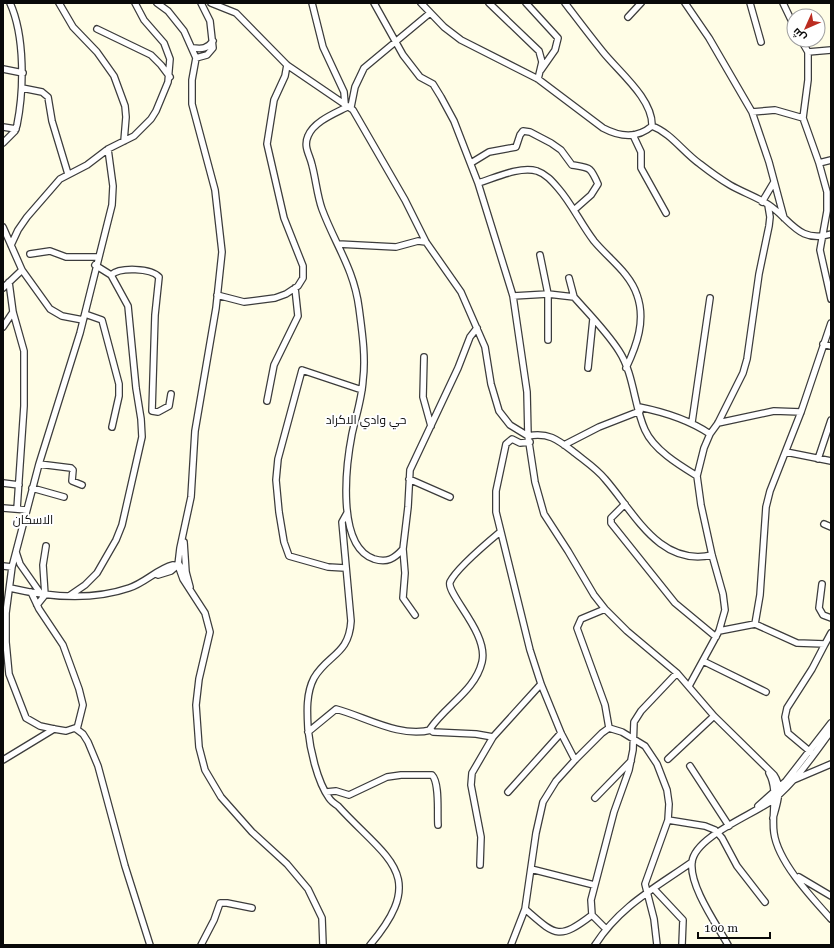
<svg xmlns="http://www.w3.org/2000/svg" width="834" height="948" font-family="'Roboto Serif',Cairo,serif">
	<rect width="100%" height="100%" fill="#fffde6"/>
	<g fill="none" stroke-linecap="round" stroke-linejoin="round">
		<defs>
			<path id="minor" d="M59,3L73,27L97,52L114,76L125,106L126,117L124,141
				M157,3L168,11L184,31L196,58L192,80V104L215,190L222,252L216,308L195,431L191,497L180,548L178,565L183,579L205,613L210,632L199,679L196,705L199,747L205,770L221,797L252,832L287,864L308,889L322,918L323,945
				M211,3L236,13L287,65L353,110L405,200L426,242L461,292L485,347L491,384L499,411L510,425L528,436C549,432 558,440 575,453C585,461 597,469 605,479C634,512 659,567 712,555
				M312,3L323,47L344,92L345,104
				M374,3L403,55L420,77L433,84L441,97L454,121L478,183L513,296L527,392L528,436L535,482L544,514L568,551L594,595L605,609L627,631L677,673L714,716L774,775C783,788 777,804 773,818
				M421,3L444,27L461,40L538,79L603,128C620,137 637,139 652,126C653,99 619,72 603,52C590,36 578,20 565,3
				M489,3L539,51L542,62L538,79
				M526,3L558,38L555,50L541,70
				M685,3L709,38L752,112L769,162L784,218
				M750,3L761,42
				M783,3L794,26
				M628,17L641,3
				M97,29L151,55L161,65L170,77
				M801,40L808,52V80L803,118L819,163L827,192V211L820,250L831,299
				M193,48C202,49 207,49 213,41
				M808,52L831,50
				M196,58L207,55L213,48L210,21L201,3
				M3,69L23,73
				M22,88L42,92L48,97L52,121L68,174
				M349,106C336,113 314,121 308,136C303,147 310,155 312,165C316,180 317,195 322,209C335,244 354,269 359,308C362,331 366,357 363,380C362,398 356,416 352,434C346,465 336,546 374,559C387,563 394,559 403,549L408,507L410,470L458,368L470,337L477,328
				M351,107L355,87L364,68L430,13
				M752,112L775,110L803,118
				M652,126C671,133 683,152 700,164C709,171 720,179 730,185C742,192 757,197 769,205C791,220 799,244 831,234
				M3,127L16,129
				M633,135L641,152V168L666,213
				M3,143L15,131L17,125C24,90 25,36 10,3
				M108,149L113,186L112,205L80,333L39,464L12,567L6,613V642L9,674L26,718L40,726L54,729L66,731L75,728L83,734L88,742L98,766L125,866L150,945
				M471,163L489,152L516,147L520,135L523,131L530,132L551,143L561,150L572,165C590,168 590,166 598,184L591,195L574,210
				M819,163L831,160
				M478,183C495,178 519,166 537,171C546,174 552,181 558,188C572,204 581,224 594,241C608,258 630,273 637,295C646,320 637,345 626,368
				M762,202L774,182
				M3,227L22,270L50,309L62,316L83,320
				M338,244L396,247L418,241L426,242
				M11,245L18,230L27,217L60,179L87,165L108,149L134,136L151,119L156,111L168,82L170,59L164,43L144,20L135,3
				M30,254L50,251L66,257H97
				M540,255L548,294V340
				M111,275C120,267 151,268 159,277L155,315L152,411L158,412L169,406L171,394
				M569,278L574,297
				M9,282L13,312L24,351V406L17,509
				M3,288L22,270
				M217,295L244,302L275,298L286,294L298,286L303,278V266L284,218L267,144L274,100L285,76L287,65
				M513,296L548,294L574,297C589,314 607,332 619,351C634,374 634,406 645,430C654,450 679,465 697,476
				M85,314L102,320L119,384V396L112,427
				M3,327L13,312
				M823,344L831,346
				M424,357L423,397L431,426
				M588,368L593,319
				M267,401L274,365L298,316L295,288
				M639,407C664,412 688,419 710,434
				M692,422L710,298
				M718,423L774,411L801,412
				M530,442L520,443L512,439L506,444L496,491V512L530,650L541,684L561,733L575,760
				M564,445L599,427L640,411
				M786,452L831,461
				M818,459L831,420
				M39,464L71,468L73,470L72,481L82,485
				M409,479L450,497
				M3,483L19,485
				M32,488L64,497
				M625,504L611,518V523L675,603L716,637
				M3,508L27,510
				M347,513L342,522L351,621C349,655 328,654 314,678C306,693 307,712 308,729C310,749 317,781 329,798C331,801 335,804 338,806C386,859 430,874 370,945
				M824,524L831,527
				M184,542L186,572L190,587
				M403,549L405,573L403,598L415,615
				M16,552L20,564L41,594
				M3,566L12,567
				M345,568L328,567L289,556L284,542L279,512L276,480L278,459L302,370L362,390
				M158,575L171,571L179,564
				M822,584L819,608L823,615L831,618
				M10,588C48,597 91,601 129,588C145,583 157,569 173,565L180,566L186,572
				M31,592L39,609L63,645L79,689L83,705L77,729
				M69,596L85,585L97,573L116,540L122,525L142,437L141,419L136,388L128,306L111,275L95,265
				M37,605L45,595L43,565L46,546
				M605,609L581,619L577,628L605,705L609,728
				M755,624L797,643L825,644L831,633
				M719,631L755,624L760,595L766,507L770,491L801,412L831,323
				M703,661L766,692
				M689,686L719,631L725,610L723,594L712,555L701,505L697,476L704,448L710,434L718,423L743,373L747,359L759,274L769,226L770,217L768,205
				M308,732L336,709C366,717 399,738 431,730
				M493,737L476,734L433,732L430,729C446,705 475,691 482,662C489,633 446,594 450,582C456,569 488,542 500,532
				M813,754L788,733L785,717L787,708L812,669L825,644
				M668,759L714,716
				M3,760L54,729
				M690,766L729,826
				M769,773C779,791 771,813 774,833C778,862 812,898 831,919
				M791,781L831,764
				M326,792L336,791L349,795L387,777L401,775H432C440,783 437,813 438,825
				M508,792L561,733
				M595,798L631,761
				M758,806L786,781L831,723
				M668,820L705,826L715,830L722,838L737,866L765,902
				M480,865L481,837L471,785L472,773L493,737L541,684
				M531,869L594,885
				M799,877L831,896
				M654,889L683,920L682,945
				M525,909C555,935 558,941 592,915
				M606,929L592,915L591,900L614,812L629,770L633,750L634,722L641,711L677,673
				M201,945L214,920L220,903H227L252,908
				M511,945L525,909L536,833L543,802L556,781L575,760L602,733L609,728L622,732L645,746L657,764L667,790L669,804L668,820L645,884L654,919L657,945
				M595,945C620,906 655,888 692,862
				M728,945C717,925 689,886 692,862C695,836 755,814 774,799C796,781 814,754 831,731"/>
		</defs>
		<!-- minor casing -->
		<use href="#minor" stroke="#3c3c3c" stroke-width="8"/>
		<!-- minor -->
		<use href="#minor" stroke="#fff" stroke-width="5.5"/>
	</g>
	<g text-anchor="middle" stroke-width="4" stroke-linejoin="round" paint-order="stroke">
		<!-- neighbourhood labels -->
		<g font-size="12" fill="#090909" stroke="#fff">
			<text x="366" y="424">حي وادي الاكراد</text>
			<text x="33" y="524">الاسكان</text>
		</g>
	</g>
	<!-- border -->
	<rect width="834" height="948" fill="none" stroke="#090909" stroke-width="8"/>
	<!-- north arrow -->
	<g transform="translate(806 28) rotate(225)"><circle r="19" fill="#ffffff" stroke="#9d9d9d"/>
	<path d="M0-3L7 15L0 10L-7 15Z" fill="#bb2c20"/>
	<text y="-6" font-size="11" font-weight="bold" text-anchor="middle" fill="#090909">ش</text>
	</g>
	<!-- scale -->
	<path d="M698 932v6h72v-6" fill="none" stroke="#090909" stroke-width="2"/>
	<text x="704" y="932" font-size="12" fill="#090909" stroke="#ffffff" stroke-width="3" paint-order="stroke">100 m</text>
</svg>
